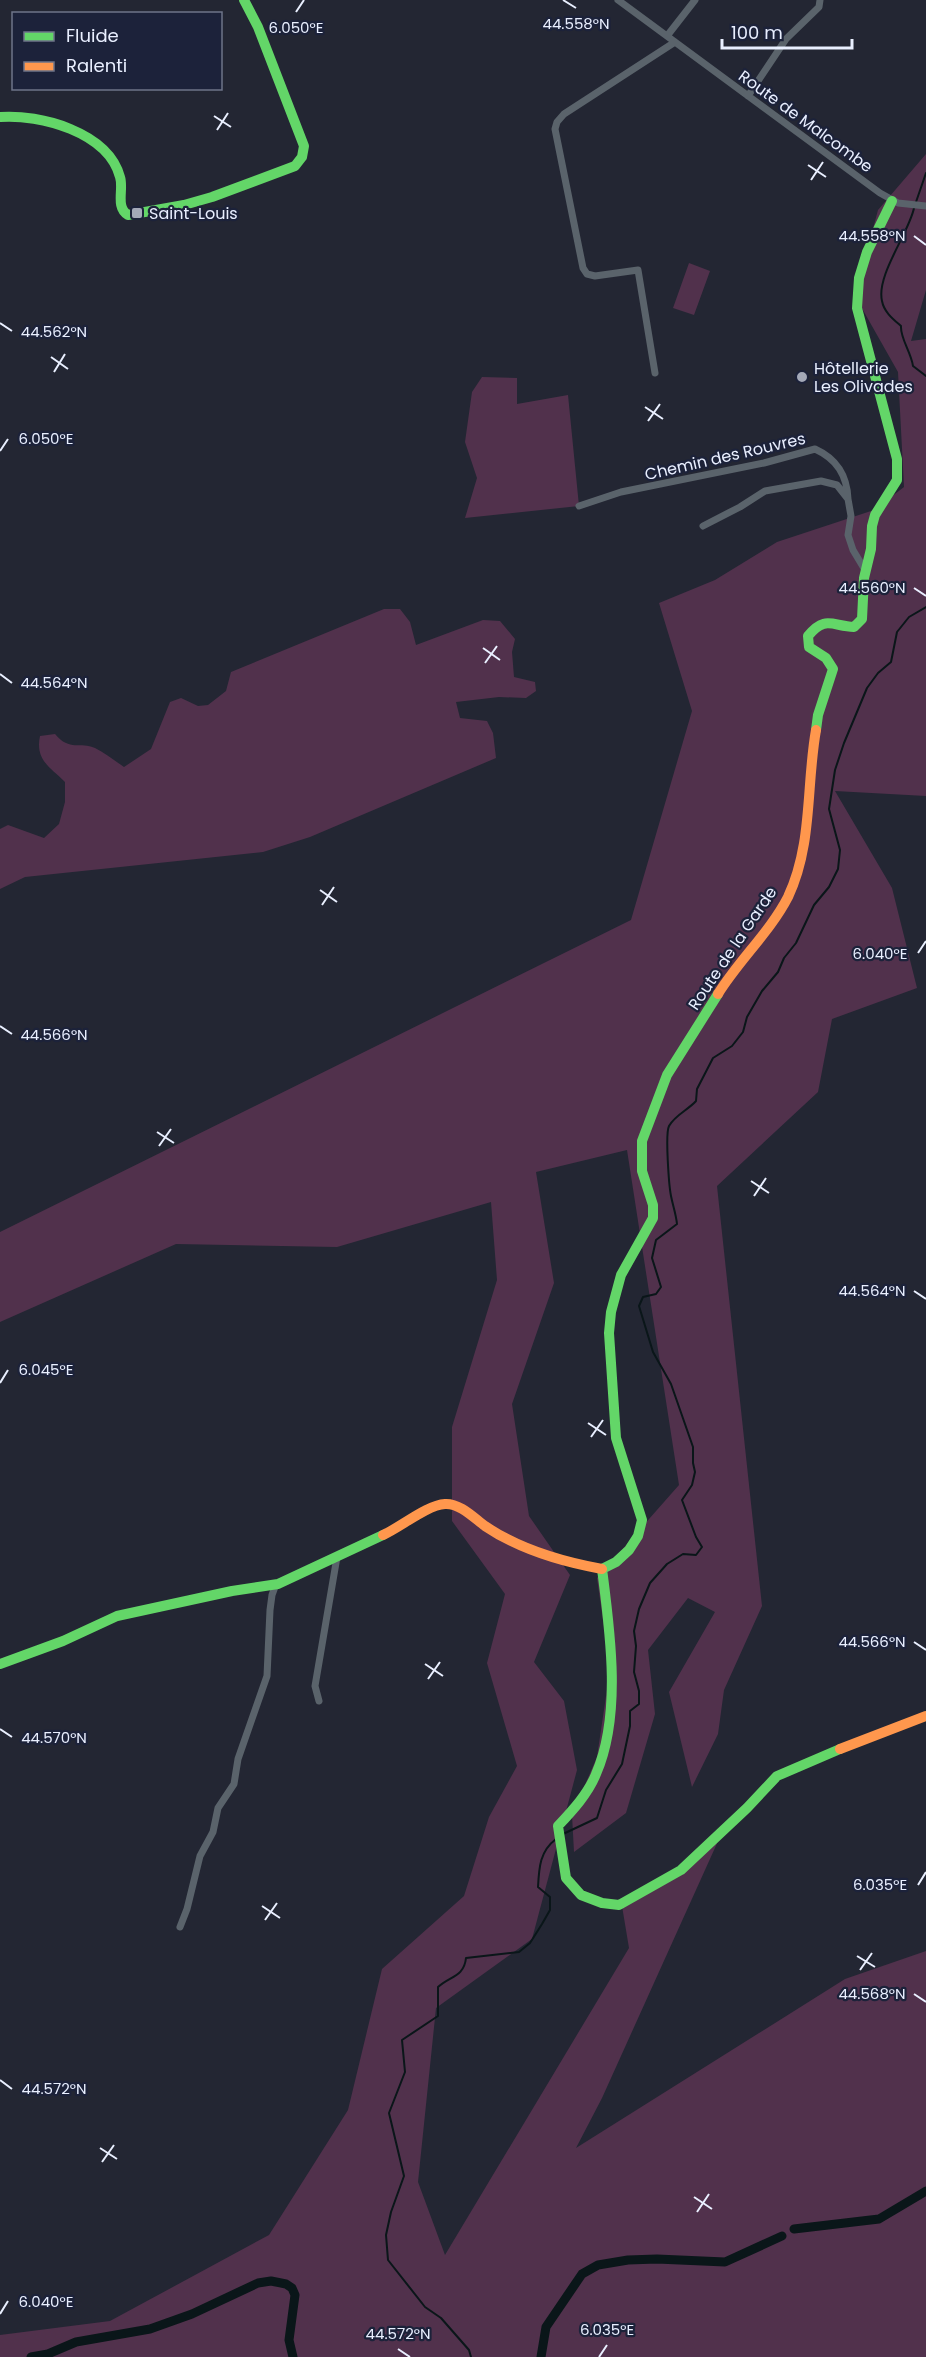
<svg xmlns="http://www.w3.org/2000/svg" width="926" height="2357" font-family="Poppins,sans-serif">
	<rect width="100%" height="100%" fill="#232633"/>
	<!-- green -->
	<path fill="#51314c" d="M926,154V290L911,341L926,339V796L835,791L892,888L917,988L832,1019L818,1092L717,1186L762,1606L724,1690L718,1734L692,1787L669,1692L715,1612L688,1598L648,1650L655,1714L626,1813L574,1852L572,1815L597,1757L610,1669L597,1578L679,1485L627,1150L536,1172L554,1283L512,1404L529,1516L570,1575L534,1662L564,1701L577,1770L532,1939L436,2008L418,2182L445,2255L629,1948L622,1906L719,1839L602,2098L576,2148L845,1979L926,1951V2357H0V2335L110,2321L269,2235L348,2110L382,1969L464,1896L489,1817L517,1766L487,1663L505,1594L452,1521V1427L497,1280L491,1202L337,1247L176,1244L0,1322V1232L631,920L692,711L659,603L715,580L777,542L874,510L904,487L898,372L855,296L878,210Z
		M689,263L710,271L694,315L673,308Z
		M482,377L517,378V404L568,395L579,506L465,518L477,478L465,442L472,392Z
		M384,609H400L410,622L416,645L483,620L500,621L515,639L512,652L514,677L535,682L536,691L526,698L499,697L456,702L460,718L487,721L493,733L496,758L310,837L263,852L25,877L0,889V829L8,825L44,838L59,824L65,802V782C50,767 35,760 40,736L55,734C70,752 80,741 95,748C105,753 115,761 124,767L151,749L170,702L181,698L198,706L208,705L226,691L231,672Z"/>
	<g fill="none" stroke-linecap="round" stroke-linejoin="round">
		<!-- stream -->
		<path stroke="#0a1619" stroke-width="2" d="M916,202L926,173
			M914,208C909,233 876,275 882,301C884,312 893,319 901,326C900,338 911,352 913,366L926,376
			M563,1834L597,1818L606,1790L622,1764L630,1726V1711L639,1704V1691L634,1672L636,1646L634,1631L639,1609L650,1583L667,1564L683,1554L696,1555L702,1547L696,1537L682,1500L692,1485L695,1472L693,1463V1447L671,1384L653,1352L639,1306L643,1297L656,1294L661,1287L652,1258L656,1240L677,1224C676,1214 673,1206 671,1196C669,1186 665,1134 669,1126C675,1115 688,1110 696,1101L697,1089L713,1058L732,1046L743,1032L747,1017L762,991L778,972L784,958L796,943L814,905L829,887L838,869L840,850L829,809L835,770L844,743L867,688L878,673L891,662L897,632L909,617L926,607
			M471,2357L469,2350L441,2318L425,2307L388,2260L386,2235L391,2212L404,2176L389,2113L405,2072L402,2040L438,2016V1987C450,1976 464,1977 466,1958L519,1952L530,1943L542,1924L550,1910V1897L538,1887C539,1867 540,1851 556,1839"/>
		<!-- canal -->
		<path stroke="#0a1619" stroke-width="9" d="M794,2229L879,2219L926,2191
			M31,2357L48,2354L76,2342L150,2329L192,2314L258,2283L271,2281L286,2284L292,2288L295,2295L289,2340L293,2357
			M541,2357L546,2327L582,2274L598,2265L628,2260L657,2259L725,2262L782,2236"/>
		<!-- street -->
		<path stroke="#5a636b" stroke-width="7" d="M618,0L880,193L898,203L926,206
			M667,36L695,0
			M748,96L786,39L819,7L820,0
			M655,373L638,270L595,276L587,274L583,268L555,129L557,122L564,114L675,42
			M579,506L621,492L764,463L815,449C837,459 847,475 848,499
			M703,526L740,507L765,491L821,481L837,485L848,499L851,516L848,535L853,550L865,570
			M319,1701L315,1686L337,1557
			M180,1927L187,1909L200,1856L213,1832L218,1808L234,1784L238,1759L267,1676L270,1610L272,1595L276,1584"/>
		<!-- fast -->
		<path stroke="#63d668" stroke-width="10" d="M0,117C40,114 108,132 120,177C124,189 115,207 128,215L184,205L212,197L295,166L302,157L304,146L258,27L244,0
			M816,730L818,715L833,669L826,658L809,647L808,636C825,615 832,626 854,627L862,619L864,578L871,549L872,526L875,515L897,480V459L857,308L859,278L867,252L892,201
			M602,1569L616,1562L629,1550L638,1536L642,1520L616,1438L609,1333L611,1312L621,1275L653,1218V1205L642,1171V1141L667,1075L718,994
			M602,1569C610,1631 622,1715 596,1774C588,1794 572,1811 558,1826L566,1878L581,1895L602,1903L619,1905L681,1870L747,1808L777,1776L840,1749
			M0,1664L63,1641L117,1616L232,1591L278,1584L383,1535"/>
		<!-- slow -->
		<path stroke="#ff974d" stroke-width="10" d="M718,994C739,960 770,932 788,897C813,844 806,786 816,730
			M383,1535C401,1527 427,1505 445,1504C460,1503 474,1518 485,1526C519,1549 563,1562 602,1569
			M840,1749L926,1716"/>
	</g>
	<!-- ticks -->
	<path fill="none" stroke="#e9efff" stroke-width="2" d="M563,0L576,8M296,12L304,0M214,116L231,127M217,130L228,113M808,165L826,177M811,180L823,162M914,236L926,245M0,323L12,331M51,357L68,369M54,372L65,354M645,407L663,419M648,421L660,404M0,451L8,439M914,588L926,596M483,648L500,660M485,663L497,646M0,674L12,683M320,890L337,902M322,905L334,887M918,953L926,941M0,1026L12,1034M157,1132L174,1143M159,1146L171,1129M751,1181L769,1193M754,1196L766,1178M914,1291L926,1299M0,1383L8,1370M588,1423L606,1435M591,1437L603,1420M914,1642L926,1650M425,1664L443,1676M428,1679L440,1662M0,1729L12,1737M918,1885L926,1872M262,1906L280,1918M265,1920L277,1903M857,1956L875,1967M860,1970L872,1953M914,1994L926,2002M0,2080L12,2089M100,2148L117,2159M102,2162L114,2145M694,2197L712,2209M697,2212L709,2194M0,2314L8,2301M398,2349L410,2357M599,2357L607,2345"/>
	<!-- markers -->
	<g fill="#a4a9b8" stroke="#1c223a" stroke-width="2">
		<rect x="131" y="207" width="12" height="12" rx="3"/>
		<circle cx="802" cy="377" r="6"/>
	</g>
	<g text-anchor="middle" stroke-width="4.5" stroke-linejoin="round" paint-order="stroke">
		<!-- street labels -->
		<g font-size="16" fill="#e9efff" stroke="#1c223a">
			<text transform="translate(806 121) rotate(36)" y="6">Route de Malcombe</text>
			<text transform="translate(725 456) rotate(-13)" y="6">Chemin des Rouvres</text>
			<text transform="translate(732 948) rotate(-56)" y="6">Route de la Garde</text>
		</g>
		<!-- poi labels -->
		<g font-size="16" fill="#e9efff" stroke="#1c223a" text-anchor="start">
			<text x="149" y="219">Saint-Louis</text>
			<text x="814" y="374">Hôtellerie<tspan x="814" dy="18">Les Olivades</tspan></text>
		</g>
	</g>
	<g font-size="15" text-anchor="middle" fill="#e9efff" stroke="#1c223a" stroke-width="4.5" stroke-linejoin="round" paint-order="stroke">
		<text x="576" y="29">44.558°N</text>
		<text x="296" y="33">6.050°E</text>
		<text x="872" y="241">44.558°N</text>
		<text x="54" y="337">44.562°N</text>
		<text x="46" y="444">6.050°E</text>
		<text x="872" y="593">44.560°N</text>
		<text x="54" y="688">44.564°N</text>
		<text x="880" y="959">6.040°E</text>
		<text x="54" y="1040">44.566°N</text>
		<text x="872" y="1296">44.564°N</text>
		<text x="46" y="1375">6.045°E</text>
		<text x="872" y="1647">44.566°N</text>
		<text x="54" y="1743">44.570°N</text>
		<text x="880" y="1890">6.035°E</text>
		<text x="872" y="1999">44.568°N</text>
		<text x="54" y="2094">44.572°N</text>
		<text x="46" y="2307">6.040°E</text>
		<text x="607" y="2335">6.035°E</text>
		<text x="398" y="2339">44.572°N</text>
	</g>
	<!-- legend -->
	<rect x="12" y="12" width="210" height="78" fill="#1c223a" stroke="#6e7489" stroke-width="1.5"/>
	<rect x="24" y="32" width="30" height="9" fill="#63d668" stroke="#6e7489" stroke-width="1.5"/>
	<text x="66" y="42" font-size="18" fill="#e9efff">Fluide</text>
	<rect x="24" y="62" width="30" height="9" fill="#ff974d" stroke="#6e7489" stroke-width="1.5"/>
	<text x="66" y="72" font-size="18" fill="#e9efff">Ralenti</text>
	<!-- scale -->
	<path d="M722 39v9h130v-9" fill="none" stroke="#e9efff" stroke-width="3"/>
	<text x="731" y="39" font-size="18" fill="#e9efff" stroke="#1c223a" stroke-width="4.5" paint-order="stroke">100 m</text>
</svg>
